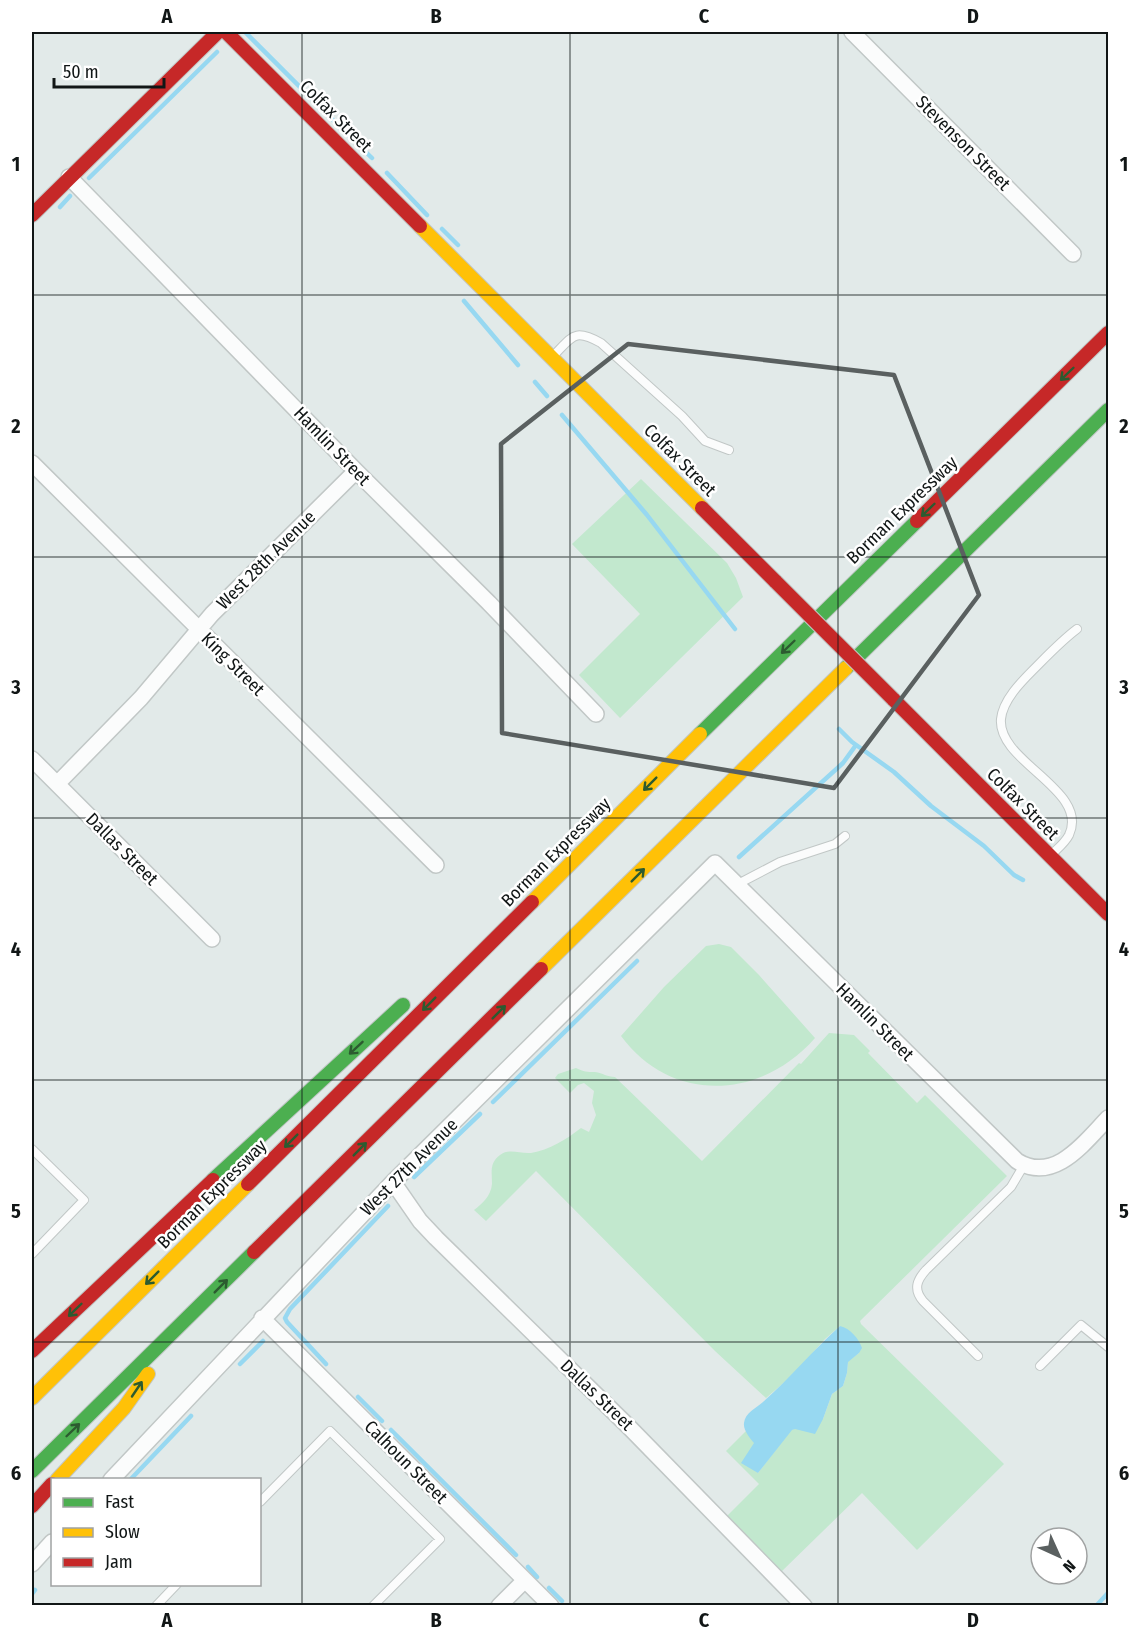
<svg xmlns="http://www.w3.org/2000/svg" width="1140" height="1637" font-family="'Fira Sans Condensed',sans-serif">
	<rect width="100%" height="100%" fill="#e2eae9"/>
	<!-- green -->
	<path fill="#c2e8ce" d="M641,479L727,563L736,578L743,597L620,718L579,675L640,614L572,544Z
		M719,944L731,947L759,975L815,1038C761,1100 671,1104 621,1036L664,987L706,946Z
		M829,1033L854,1035L870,1051L868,1053L917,1103L925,1095L1007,1176L860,1321L861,1324L1004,1464L917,1550L862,1493L780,1573L725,1518L759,1484L726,1451L746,1431L755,1443L747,1456L758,1473L791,1430L823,1419L832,1394L843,1386L847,1373L848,1361L859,1353L840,1326L825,1339L794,1374L766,1398L715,1351L536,1171L486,1221L474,1210C482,1204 491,1196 492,1184C492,1173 489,1163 500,1155C509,1148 520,1154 531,1153C549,1150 567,1139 581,1128L589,1132L596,1115L592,1103L594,1091L584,1083L578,1085L570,1093L555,1078L558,1074L576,1068C584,1072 587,1072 595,1072C603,1073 607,1077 615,1077L702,1161L799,1063L801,1064Z"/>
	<!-- water -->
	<path fill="#97d8f1" d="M840,1326C850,1328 859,1339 862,1348L859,1353L848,1362L847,1373L843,1386L832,1394L823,1419L815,1434L795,1429L792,1430L758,1473L741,1463L754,1443C750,1438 743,1430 744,1423C745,1413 756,1408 763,1402C790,1378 813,1350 840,1326Z"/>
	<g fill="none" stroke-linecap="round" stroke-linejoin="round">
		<!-- stream -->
		<path stroke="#97d8f1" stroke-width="4.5" d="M245,32L337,124
			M347,134L372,158
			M387,173L427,215
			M89,178L217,52
			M60,207L70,196
			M442,229L458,245
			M464,301L518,365
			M535,382L547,396
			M562,415L647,515L735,629
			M839,729L852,742L894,772L931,806L984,846L1014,875L1023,880
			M739,857L843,763L856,745
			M493,1102L637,961
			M414,1177L480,1114
			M240,1364L263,1341
			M326,1364L287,1322L285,1318L290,1309L388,1206
			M358,1397L382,1421
			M391,1430L516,1555
			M130,1480L191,1416
			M528,1567L537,1577
			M549,1588L562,1601
			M32,1594L35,1590
			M1096,1606L1108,1593"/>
		<defs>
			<path id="lane" d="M553,356C573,336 574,328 601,343L682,416L705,441L729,450
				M1051,855C1057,849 1065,843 1069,835C1090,790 997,762 1001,719C1003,700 1021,682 1033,670C1047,656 1061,641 1077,629
				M736,885L780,862L835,844L845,836
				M32,1149L84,1200L32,1254
				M978,1356L923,1301C913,1289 917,1280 926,1270L1011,1187L1024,1165
				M1040,1366L1081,1325L1108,1347
				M260,1502L330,1431L440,1539L373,1606
				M156,1606L177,1584"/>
			<path id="street" d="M852,32L1073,254
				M69,177L356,471L489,603L596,714
				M32,463L436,865
				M32,759L212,939
				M57,784L141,698L212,614L356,471
				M393,1182L420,1221L436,1238L629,1427L804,1606
				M262,1318L551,1606
				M111,1480L393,1182L715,863L1017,1161C1054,1184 1084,1143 1108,1118
				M32,1564L52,1542
				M499,1606L525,1580"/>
			<path id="fast" d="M846,668L1108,410
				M700,734L917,521
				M213,1180L403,1005
				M32,1471L254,1252"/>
			<path id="slow" d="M420,226L702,508
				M532,902L700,734
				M541,969L846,668
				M32,1398L248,1184
				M57,1480L124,1408L148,1374"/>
			<path id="jam" d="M226,32L420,226
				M32,215L218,32
				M702,508L776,582
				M917,521L1108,333
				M893,699L1108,914
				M248,1184L532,902
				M254,1252L541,969
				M32,1351L213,1180
				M32,1506L52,1484"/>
		</defs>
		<!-- lane casing -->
		<use href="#lane" stroke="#c1c7c6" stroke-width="10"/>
		<!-- street casing -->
		<use href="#street" stroke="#c1c7c6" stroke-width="18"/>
		<!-- fast casing -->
		<use href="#fast" stroke="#c1c7c6" stroke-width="16"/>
		<!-- slow casing -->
		<use href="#slow" stroke="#c1c7c6" stroke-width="16"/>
		<!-- jam casing -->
		<use href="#jam" stroke="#c1c7c6" stroke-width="16"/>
		<!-- lane -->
		<use href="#lane" stroke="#fbfcfc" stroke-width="8"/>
		<!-- street -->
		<use href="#street" stroke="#fbfcfc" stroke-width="15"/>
		<!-- fast -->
		<use href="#fast" stroke="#4caf50" stroke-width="14"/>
		<!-- slow -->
		<use href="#slow" stroke="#ffc107" stroke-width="14"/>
		<!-- jam -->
		<use href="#jam" stroke="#c62828" stroke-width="14"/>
		<defs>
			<path id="jam-bridge" d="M776,582L893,699"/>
		</defs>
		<!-- jam-bridge casing -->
		<use href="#jam-bridge" stroke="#c1c7c6" stroke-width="16" stroke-linecap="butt"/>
		<!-- jam-bridge -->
		<use href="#jam-bridge" stroke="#c62828" stroke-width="14"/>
	</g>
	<!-- one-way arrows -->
	<defs><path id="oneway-shaft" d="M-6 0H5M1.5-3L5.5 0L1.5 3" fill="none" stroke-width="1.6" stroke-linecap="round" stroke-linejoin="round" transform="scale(1.5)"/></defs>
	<g stroke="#2c5b30">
		<use href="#oneway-shaft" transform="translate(1067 374) rotate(136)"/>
		<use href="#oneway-shaft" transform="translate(928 510) rotate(136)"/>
		<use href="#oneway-shaft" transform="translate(788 647) rotate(136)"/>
		<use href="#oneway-shaft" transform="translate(650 784) rotate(135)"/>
		<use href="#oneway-shaft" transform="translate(638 875) rotate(-45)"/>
		<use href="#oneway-shaft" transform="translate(429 1004) rotate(135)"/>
		<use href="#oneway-shaft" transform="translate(499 1012) rotate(-45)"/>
		<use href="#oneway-shaft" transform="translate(356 1048) rotate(137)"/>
		<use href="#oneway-shaft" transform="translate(291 1141) rotate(135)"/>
		<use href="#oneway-shaft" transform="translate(360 1149) rotate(-45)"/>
		<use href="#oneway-shaft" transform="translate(152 1278) rotate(135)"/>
		<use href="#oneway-shaft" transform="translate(221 1286) rotate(-45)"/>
		<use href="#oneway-shaft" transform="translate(75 1310) rotate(136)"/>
		<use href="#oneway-shaft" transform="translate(137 1389) rotate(-56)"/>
		<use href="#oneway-shaft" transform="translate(73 1430) rotate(-44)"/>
	</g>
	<!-- marked area -->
	<path fill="none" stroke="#5a6060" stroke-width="4.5" stroke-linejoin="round" d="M628,344L894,375L979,595L834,788L502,733L501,444Z"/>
	<!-- grid -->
	<path fill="none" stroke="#111616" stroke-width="1.5" stroke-opacity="0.55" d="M302,32V1606M570,32V1606M838,32V1606M32,295H1108M32,557H1108M32,818H1108M32,1080H1108M32,1342H1108"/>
	<g text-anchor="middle" stroke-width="5" stroke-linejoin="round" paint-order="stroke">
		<!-- street labels -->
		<g font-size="18" fill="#111616" stroke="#fff">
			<text transform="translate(336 116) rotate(45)" y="6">Colfax Street</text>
			<text transform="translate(963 143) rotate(45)" y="6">Stevenson Street</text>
			<text transform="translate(332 446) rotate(46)" y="6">Hamlin Street</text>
			<text transform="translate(680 460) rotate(45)" y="6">Colfax Street</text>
			<text transform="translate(902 510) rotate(-44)" y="6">Borman Expressway</text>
			<text transform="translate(266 560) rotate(-45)" y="6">West 28th Avenue</text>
			<text transform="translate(233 664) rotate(45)" y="6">King Street</text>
			<text transform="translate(1023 804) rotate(45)" y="6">Colfax Street</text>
			<text transform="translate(122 849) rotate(45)" y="6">Dallas Street</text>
			<text transform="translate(556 852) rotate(-45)" y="6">Borman Expressway</text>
			<text transform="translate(875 1022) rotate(45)" y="6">Hamlin Street</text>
			<text transform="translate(409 1167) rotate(-45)" y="6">West 27th Avenue</text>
			<text transform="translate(212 1194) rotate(-45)" y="6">Borman Expressway</text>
			<text transform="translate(597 1395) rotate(44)" y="6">Dallas Street</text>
			<text transform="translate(406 1462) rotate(45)" y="6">Calhoun Street</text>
		</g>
	</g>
	<!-- border -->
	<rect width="1140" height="1637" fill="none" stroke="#ffffff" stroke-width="66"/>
	<!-- legend -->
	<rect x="51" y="1478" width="210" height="108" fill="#ffffff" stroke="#a0a2a2" stroke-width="1.5"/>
	<rect x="63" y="1498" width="30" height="9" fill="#4caf50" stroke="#a0a2a2" stroke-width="1.5"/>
	<text x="105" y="1508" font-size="18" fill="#111616">Fast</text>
	<rect x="63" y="1528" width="30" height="9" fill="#ffc107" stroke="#a0a2a2" stroke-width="1.5"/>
	<text x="105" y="1538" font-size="18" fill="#111616">Slow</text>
	<rect x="63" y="1558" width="30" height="9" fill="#c62828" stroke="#a0a2a2" stroke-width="1.5"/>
	<text x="105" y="1568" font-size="18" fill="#111616">Jam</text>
	<!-- north arrow -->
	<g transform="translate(1059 1556) rotate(135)"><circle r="28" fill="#ffffff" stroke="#a0a2a2" stroke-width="1.5"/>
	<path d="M0-4.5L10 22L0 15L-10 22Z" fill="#5a6060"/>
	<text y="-9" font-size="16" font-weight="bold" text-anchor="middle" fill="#111616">N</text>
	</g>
	<!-- scale -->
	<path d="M54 78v9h110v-9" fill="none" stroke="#111616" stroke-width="3"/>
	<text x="63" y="78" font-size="18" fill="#111616" stroke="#ffffff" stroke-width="4.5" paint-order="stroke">50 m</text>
	<rect x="33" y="33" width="1074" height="1571" fill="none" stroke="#111616" stroke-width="2"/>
	<g font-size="20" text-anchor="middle" font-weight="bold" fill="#111616">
		<text x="167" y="23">A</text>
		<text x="436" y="23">B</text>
		<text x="704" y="23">C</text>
		<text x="973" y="23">D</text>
		<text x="16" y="171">1</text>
		<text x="1124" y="171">1</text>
		<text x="16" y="433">2</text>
		<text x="1124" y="433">2</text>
		<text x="16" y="694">3</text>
		<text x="1124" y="694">3</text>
		<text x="16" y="956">4</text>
		<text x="1124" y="956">4</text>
		<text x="16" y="1218">5</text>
		<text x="1124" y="1218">5</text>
		<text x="16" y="1480">6</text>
		<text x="1124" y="1480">6</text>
		<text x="167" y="1627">A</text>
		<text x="436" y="1627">B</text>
		<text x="704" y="1627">C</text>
		<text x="973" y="1627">D</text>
	</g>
</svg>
